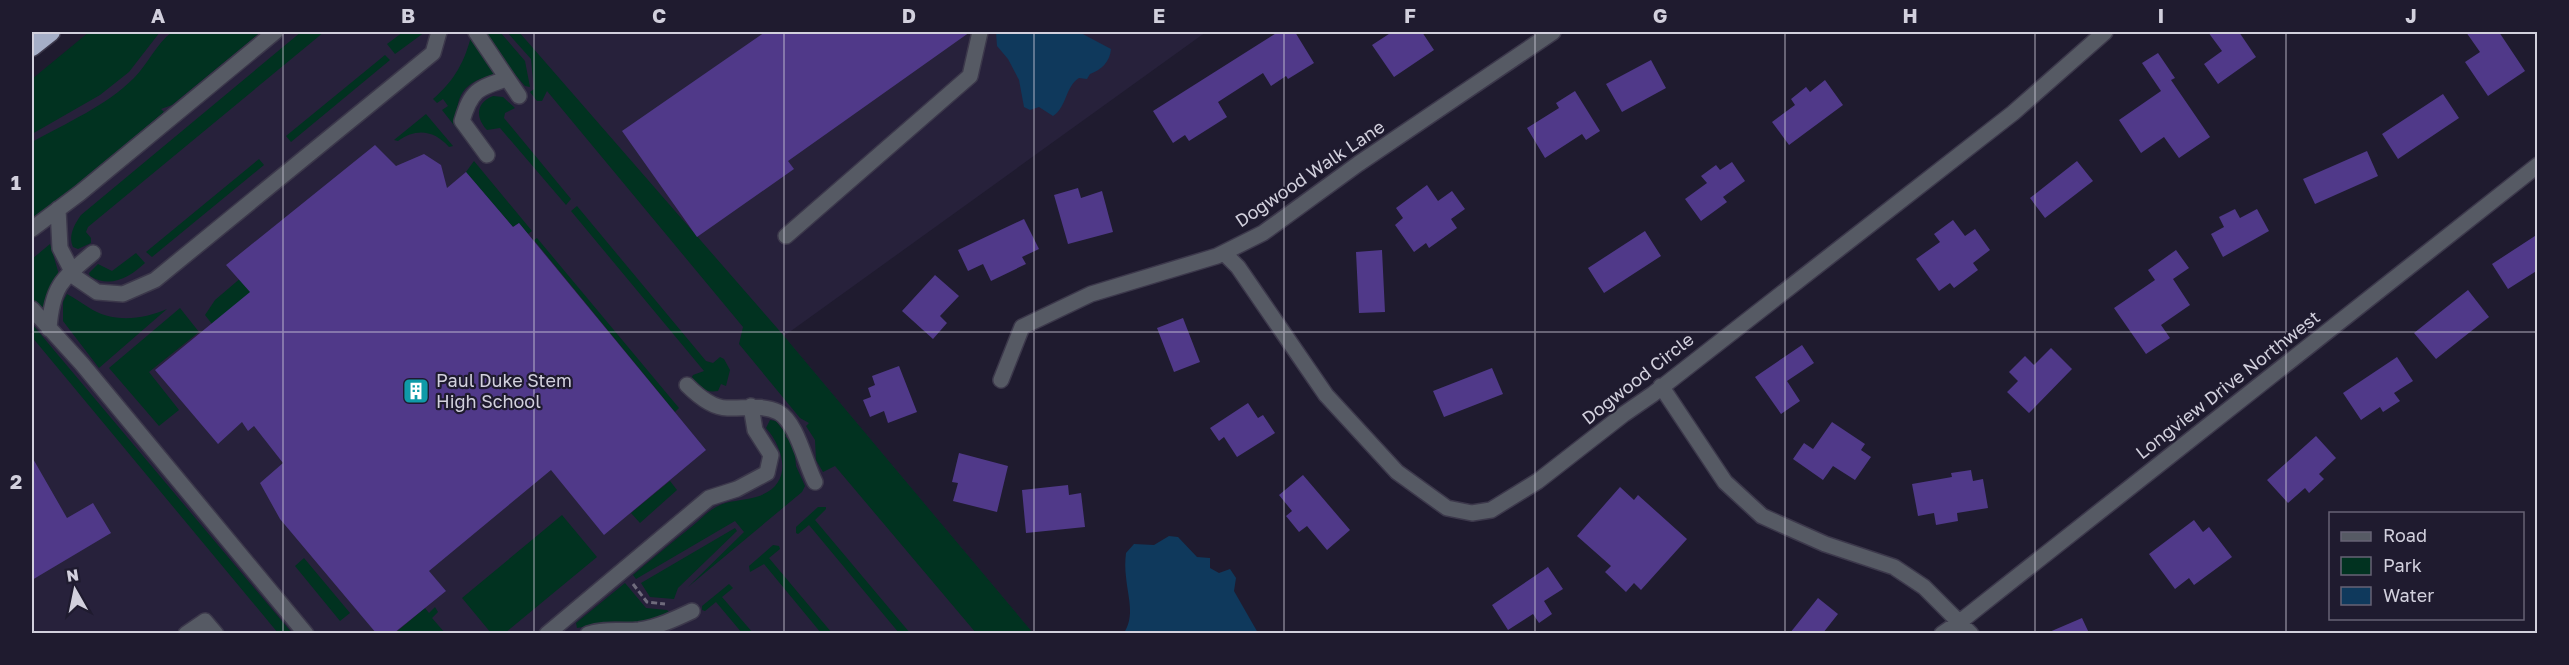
<svg xmlns="http://www.w3.org/2000/svg" width="2569" height="665" font-family="'Golos Text',sans-serif">
	<rect width="100%" height="100%" fill="#1f1b2f"/>
	<!-- built -->
	<path fill="#27213b" d="M100,32H1206L784,336L1033,633H32V95Z"/>
	<!-- green -->
	<path fill="#013220" d="M89,32H160L129,72L100,95L32,134V79Z
		M172,32H261L172,105L161,109L164,112L32,222V142C66,123 106,106 134,78C148,64 156,44 172,32Z
		M301,32H324L88,227L86,232L91,238V243L78,249L73,247C68,236 74,225 81,215Z
		M403,32H425L395,54L387,44Z
		M485,32H500L525,61L530,87L525,86L506,64Z
		M507,32H519L784,336L1033,633H976L835,466L823,472L816,460L815,440L806,426L809,423L800,418L739,344L743,327L547,91L542,101H537L530,92L534,89L531,59Z
		M472,33L495,70L494,74C489,76 485,77 480,79C453,90 454,115 464,138L442,110L448,106L443,99L437,103L433,99C455,80 465,61 472,33Z
		M385,55L390,60L291,142L286,136Z
		M493,96L503,97L515,108L505,113L504,118L571,199L566,205L500,128L487,130C475,117 476,103 493,96Z
		M426,114L453,146L449,147C434,130 416,128 398,141L394,140Z
		M259,159L264,165L152,257L146,252Z
		M474,161L532,231L528,234L519,223L513,227L466,172Z
		M577,206L706,361L713,363L720,357L724,359L730,370L726,386L721,384L718,391C705,393 700,388 692,377L693,375L704,371L571,211Z
		M537,238L679,408L675,412L534,240Z
		M50,244L60,278L45,317L32,302V259Z
		M136,253L145,263C130,277 110,289 90,276L89,273L98,264L112,271Z
		M249,271L261,284L212,324L205,315L215,300Z
		M67,294C75,298 81,303 88,307C111,323 142,320 167,309L99,368L63,321V302Z
		M180,308L199,332L149,372L179,410L159,426L109,368Z
		M32,324L292,633H278L32,337Z
		M770,420L776,421L787,435L785,436L794,445L796,466L805,486L802,492L688,587L744,532L735,521L636,579L633,575C652,559 671,543 690,528C699,521 707,512 716,507C728,500 743,501 756,497C793,486 786,451 766,428Z
		M670,481L677,490L640,523L631,513Z
		M818,507H826V509L815,520L910,633H899L809,525L798,534L796,533V527Z
		M562,515L597,557L505,633H491L462,598Z
		M735,528L737,531L678,588L674,599L650,597L641,583Z
		M773,545L779,546L780,549L769,558L832,633H821L764,564L750,572L749,566Z
		M304,558L350,613L340,621L295,566Z
		M625,583L646,608L667,610L669,612C649,629 628,619 605,622C595,623 586,627 577,628L576,623Z
		M729,584L733,588L722,597L753,633H742L716,602L705,611L702,610V606Z
		M435,607L438,612L432,618L445,633L394,634L425,608L429,613Z"/>
	<!-- water -->
	<path fill="#0f395c" d="M996,32H1079L1111,49C1110,62 1101,70 1090,74L1087,79L1079,78C1065,87 1067,107 1053,116L1039,107L1030,110L1024,107L1019,80L1008,59L997,46Z
		M1169,536L1178,537L1197,557L1210,558V568L1219,573L1230,569L1236,578L1234,591L1258,633H1124C1135,615 1128,598 1126,577C1125,569 1125,561 1126,553L1134,544L1154,545Z"/>
	<!-- building -->
	<path fill="#503989" d="M765,32H970L788,161L794,169L697,237L622,131Z
		M1278,32H1295L1314,63L1288,79L1286,76L1271,86L1263,73L1218,102L1227,117L1189,141L1185,135L1173,143L1153,111Z
		M1392,32H1422L1434,50L1394,77L1372,45Z
		M2208,32H2239L2256,57L2218,84L2204,64L2222,51Z
		M2466,32H2499L2525,71L2488,96L2465,62L2480,52Z
		M2158,53L2175,78L2171,80L2210,137L2179,158L2164,137L2141,153L2119,120L2161,91L2142,63Z
		M1651,60L1666,88L1622,112L1606,84Z
		M1825,80L1843,105L1789,145L1772,122L1795,105L1791,99L1806,87L1810,92Z
		M1575,91L1600,131L1586,140L1582,134L1545,158L1527,128L1559,108L1556,103Z
		M2443,94L2459,118L2398,159L2382,134Z
		M375,145L396,166L424,154L441,165L447,188L466,172L513,227L519,223L706,450L604,535L551,470L429,571L446,591L394,633H376L280,519L260,483L283,463L254,426L248,431L242,422L218,444L155,370L250,292L226,265Z
		M2367,151L2378,176L2315,204L2303,179Z
		M2077,161L2093,181L2045,218L2030,198Z
		M1732,162L1745,181L1723,197L1727,202L1701,221L1685,199L1707,183L1701,176L1716,165L1720,170Z
		M1427,185L1438,201L1452,191L1465,209L1451,219L1457,228L1429,248L1426,243L1414,252L1395,225L1403,218L1396,208Z
		M1078,188L1081,198L1102,191L1113,232L1068,244L1054,195Z
		M2235,209L2240,218L2257,209L2269,231L2223,257L2211,234L2224,227L2219,217Z
		M1024,219L1039,249L1022,257L1026,264L991,281L983,264L968,271L958,250Z
		M1953,220L1965,236L1975,229L1990,250L1973,263L1978,270L1954,288L1950,283L1939,291L1916,259L1940,242L1934,234Z
		M1645,231L1661,256L1604,293L1588,268Z
		M2538,234V270L2508,289L2492,264Z
		M1382,250L1385,312L1359,313L1356,252Z
		M2176,250L2189,268L2173,279L2190,305L2161,325L2170,338L2146,354L2114,308L2155,280L2148,270Z
		M935,275L959,296L940,316L947,323L933,339L902,311Z
		M2468,290L2489,317L2436,359L2414,333Z
		M1183,318L1200,362L1174,372L1157,328Z
		M1802,345L1814,363L1787,381L1800,401L1781,414L1755,377Z
		M2051,348L2072,369L2029,413L2007,392L2018,381L2009,372L2025,356L2034,365Z
		M2397,357L2413,381L2394,393L2400,401L2383,412L2380,407L2361,420L2343,393Z
		M899,366L917,412L888,423L884,411L870,417L863,400L871,397L868,388L875,385L872,376Z
		M1492,368L1503,394L1444,417L1433,391Z
		M1248,403L1258,418L1263,415L1275,433L1237,457L1224,437L1219,441L1210,428Z
		M1832,422L1865,444L1861,450L1871,457L1855,480L1833,466L1823,480L1793,459L1804,443L1813,449Z
		M2316,436L2336,458L2319,474L2324,479L2309,493L2305,488L2288,503L2267,480Z
		M959,453L1008,466L997,512L953,501L958,483L952,482Z
		M32,457L67,518L93,503L111,533L32,580Z
		M1971,470L1973,481L1983,479L1988,508L1957,513L1958,521L1936,525L1934,513L1918,516L1912,484L1952,477L1951,473Z
		M1303,475L1350,530L1327,550L1307,526L1299,532L1286,516L1292,511L1279,495Z
		M1068,485L1069,495L1081,493L1085,527L1026,533L1022,490Z
		M1620,487L1634,500L1638,495L1687,539L1641,590L1634,583L1626,592L1605,572L1611,566L1577,536Z
		M2194,520L2203,532L2209,527L2232,557L2194,585L2189,578L2175,589L2149,554Z
		M1548,567L1563,589L1544,601L1552,614L1539,623L1533,614L1508,630L1492,605Z
		M1818,598L1838,614L1823,633H1790Z
		M2082,618L2089,633H2047Z"/>
	<g fill="none" stroke-linecap="round" stroke-linejoin="round">
		<defs>
			<path id="minor" d="M476,32L519,96
				M487,155L462,121C471,91 477,88 507,79
				M58,209L60,248L75,277L97,292L123,294L155,280L433,53L439,32
				M32,229L80,193L275,32
				M786,236L970,76L980,32
				M1224,253L1238,267L1326,395L1397,472L1447,508L1472,513L1491,510L1538,481L1624,414L1653,394L2013,113L2105,32
				M32,309L82,364L306,634
				M49,329C52,286 62,279 93,253
				M1001,380L1022,327L1091,294L1217,256L1263,233L1358,164L1553,32
				M687,385C697,395 712,408 727,408C743,409 762,404 778,412C797,422 805,463 815,482
				M1661,386L1725,482L1762,516L1825,544L1894,567L1924,587L1971,634
				M186,634L205,621L216,634
				M547,634L709,498L737,489L767,473L771,455L755,430L751,406
				M588,634C606,628 621,632 639,630C658,627 675,619 692,611
				M1942,634L1961,621L2538,165"/>
			<path id="highway" d="M32,47L51,32"/>
		</defs>
		<!-- minor casing -->
		<use href="#minor" stroke="#3c384b" stroke-width="18"/>
		<!-- highway casing -->
		<use href="#highway" stroke="#3c384b" stroke-width="21"/>
		<!-- path -->
		<path stroke="#6f6b7c" stroke-width="3" stroke-dasharray="6 3" stroke-linecap="butt" d="M633,584L647,602L665,604"/>
		<!-- minor -->
		<use href="#minor" stroke="#565a64" stroke-width="15"/>
		<!-- highway -->
		<use href="#highway" stroke="#a5aec7" stroke-width="18"/>
	</g>
	<!-- grid -->
	<path fill="none" stroke="#d2d0dd" stroke-width="1.5" stroke-opacity="0.55" d="M283,32V634M534,32V634M784,32V634M1034,32V634M1284,32V634M1535,32V634M1785,32V634M2035,32V634M2286,32V634M32,332H2538"/>
	<!-- icons -->
	<defs>
		<symbol id="building-square" viewBox="-11 -11 22 22"><rect x="-9" y="-9" width="18" height="18" rx="4" fill="#0f9aa8" stroke="#1f1b2f"/><path d="M-4-6H4V6H1V3H-1V6H-4ZM-2.5-4.3h1.7v1.8h-1.7ZM.8-4.3h1.7v1.8H.8ZM-2.5-1h1.7V.8h-1.7ZM.8-1h1.7V.8H.8Z" fill="#fff"/></symbol>
	</defs>
	<g fill-rule="evenodd">
		<use href="#building-square" x="401" y="376" width="30" height="30"/>
	</g>
	<g text-anchor="middle" stroke-width="4.5" stroke-linejoin="round" paint-order="stroke">
		<!-- street labels -->
		<g font-size="18" fill="#d2d0dd" stroke="#1f1b2f">
			<text transform="translate(1310 174) rotate(-34)" y="6">Dogwood Walk Lane</text>
			<text transform="translate(1638 379) rotate(-38)" y="6">Dogwood Circle</text>
			<text transform="translate(2228 385) rotate(-38)" y="6">Longview Drive Northwest</text>
		</g>
		<!-- poi labels -->
		<g font-size="18" fill="#d2d0dd" stroke="#1f1b2f" text-anchor="start">
			<text x="436" y="387">Paul Duke Stem<tspan x="436" dy="21">High School</tspan></text>
		</g>
	</g>
	<!-- border -->
	<rect width="2569" height="665" fill="none" stroke="#1f1b2f" stroke-width="66"/>
	<!-- legend -->
	<rect x="2329" y="512" width="195" height="108" fill="#1f1b2f" stroke="#676375" stroke-width="1.5"/>
	<rect x="2341" y="532" width="30" height="9" fill="#565a64" stroke="#676375" stroke-width="1.5"/>
	<text x="2383" y="542" font-size="18" fill="#d2d0dd">Road</text>
	<rect x="2341" y="557" width="30" height="18" fill="#013220" stroke="#676375" stroke-width="1.5"/>
	<text x="2383" y="572" font-size="18" fill="#d2d0dd">Park</text>
	<rect x="2341" y="587" width="30" height="18" fill="#0f395c" stroke="#676375" stroke-width="1.5"/>
	<text x="2383" y="602" font-size="18" fill="#d2d0dd">Water</text>
	<!-- north arrow -->
	<g transform="translate(75 590) rotate(351)" stroke="#1f1b2f" stroke-width="4.5" paint-order="stroke">
	<path d="M0-4.5L10 22L0 15L-10 22Z" fill="#d2d0dd"/>
	<text y="-9" font-size="16" font-weight="bold" text-anchor="middle" fill="#d2d0dd">N</text>
	</g>
	<rect x="33" y="33" width="2503" height="599" fill="none" stroke="#d2d0dd" stroke-width="2"/>
	<g font-size="20" text-anchor="middle" font-weight="bold" fill="#d2d0dd">
		<text x="158" y="23">A</text>
		<text x="408" y="23">B</text>
		<text x="659" y="23">C</text>
		<text x="909" y="23">D</text>
		<text x="1159" y="23">E</text>
		<text x="1410" y="23">F</text>
		<text x="1660" y="23">G</text>
		<text x="1910" y="23">H</text>
		<text x="2161" y="23">I</text>
		<text x="2411" y="23">J</text>
		<text x="16" y="190">1</text>
		<text x="16" y="489">2</text>
	</g>
</svg>
